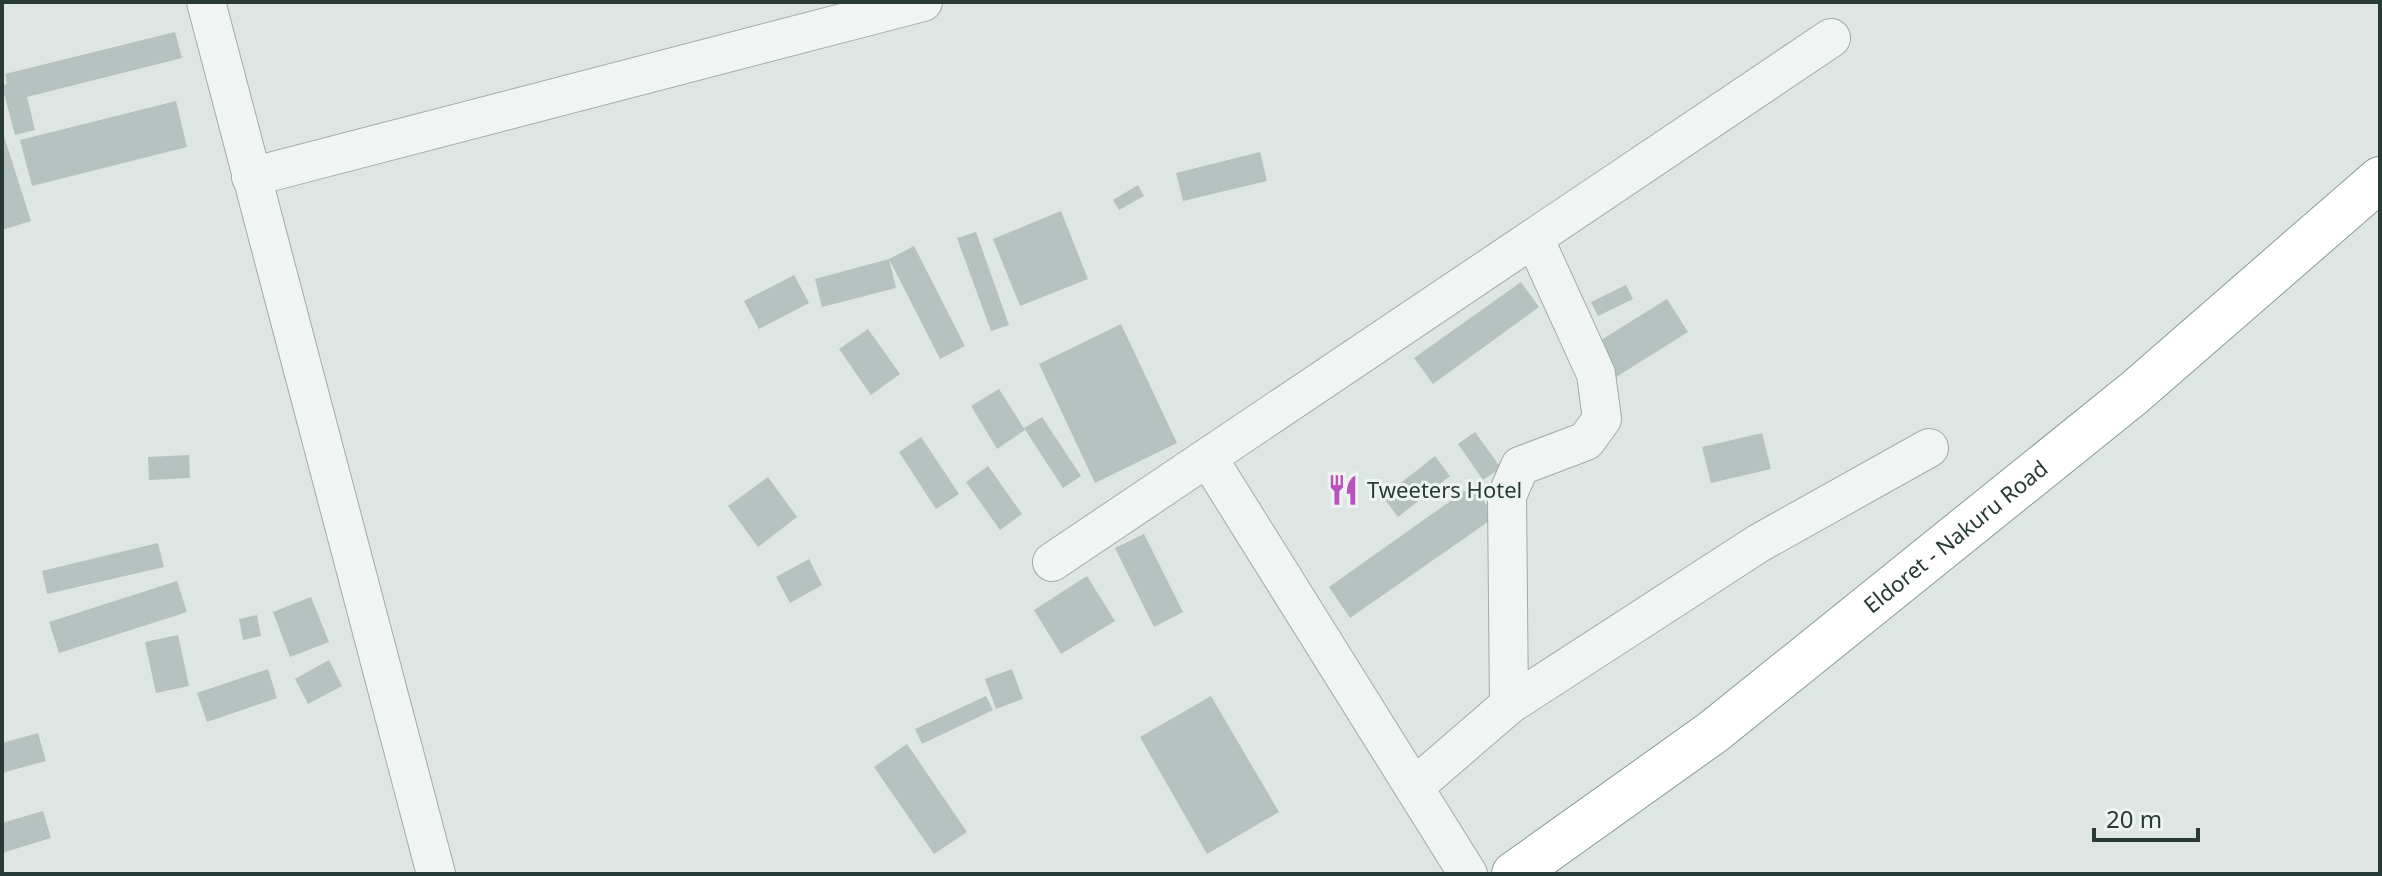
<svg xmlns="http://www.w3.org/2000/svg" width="2382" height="876" font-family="'Noto Sans',sans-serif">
	<rect width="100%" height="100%" fill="#dee6e4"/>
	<!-- building -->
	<path fill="#b6c2bf" d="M175,32L182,58L27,97L35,130L15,135L2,86L7,84L5,74Z
		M176,101L187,147L32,186L20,140Z
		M2,130L31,221L2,230Z
		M1260,152L1267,181L1183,201L1176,173Z
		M1138,185L1144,196L1119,210L1113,200Z
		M1061,211L1088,279L1020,306L993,239Z
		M976,232L1009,325L991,331L957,238Z
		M914,246L965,346L940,359L889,259Z
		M889,259L896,288L822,307L815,279Z
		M794,275L809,303L759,329L744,301Z
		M1521,282L1539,307L1433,384L1414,358Z
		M1626,285L1633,299L1598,316L1591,302Z
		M1667,299L1688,332L1613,379L1593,345Z
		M1121,324L1177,443L1095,483L1039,364Z
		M868,329L900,374L871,395L839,349Z
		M999,389L1025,430L997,449L971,406Z
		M1042,417L1081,476L1063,488L1024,428Z
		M1475,432L1501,468L1483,480L1458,444Z
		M1762,433L1771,469L1711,483L1702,447Z
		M921,437L959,494L936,509L899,452Z
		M189,455L190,478L149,480L148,457Z
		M1435,456L1450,476L1398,517L1383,497Z
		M988,466L1022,514L1000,530L966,482Z
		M768,477L797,517L758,547L728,506Z
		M1473,485L1495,517L1350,618L1329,587Z
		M1144,534L1183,612L1154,627L1115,548Z
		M158,543L164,567L47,594L42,571Z
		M809,559L822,585L790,603L776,577Z
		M1087,576L1115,621L1061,654L1034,610Z
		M177,581L187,612L59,653L49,622Z
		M311,597L329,642L290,657L273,612Z
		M257,615L261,636L243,640L239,619Z
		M178,635L189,686L156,693L145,642Z
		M329,660L342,686L308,704L295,679Z
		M268,669L277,698L207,722L197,693Z
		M1012,669L1023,699L996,709L985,679Z
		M986,696L993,710L922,744L915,729Z
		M1211,696L1279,812L1207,854L1140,737Z
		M38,733L46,761L2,773V743Z
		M907,744L967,832L934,854L874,767Z
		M43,811L51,838L2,853V823Z"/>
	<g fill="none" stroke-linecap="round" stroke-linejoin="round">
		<defs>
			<path id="street" d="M206,2L436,874
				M251,177L923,2
				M1208,458L1468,874
				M1052,562L1831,38
				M1509,705L1507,496L1520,466L1586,441L1602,419L1596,374L1534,238
				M1414,787L1509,705L1759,543L1929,448"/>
			<g id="highway">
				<path id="s1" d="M1514,874L1713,732L2134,393L2380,179"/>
			</g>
		</defs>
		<!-- street casing -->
		<use href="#street" stroke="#a0aca9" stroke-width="40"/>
		<!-- highway casing -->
		<use href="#highway" stroke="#879b96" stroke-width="46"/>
		<!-- street -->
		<use href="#street" stroke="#f0f5f4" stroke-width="38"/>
		<!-- highway -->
		<use href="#highway" stroke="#fff" stroke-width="44"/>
	</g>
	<!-- icons -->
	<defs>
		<symbol id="restaurant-bare" viewBox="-9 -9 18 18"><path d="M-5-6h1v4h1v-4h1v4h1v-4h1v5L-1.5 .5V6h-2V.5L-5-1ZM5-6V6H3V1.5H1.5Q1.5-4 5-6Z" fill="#bd50be" stroke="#edf4f2" stroke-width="2.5" paint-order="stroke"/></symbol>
	</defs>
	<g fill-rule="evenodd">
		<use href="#restaurant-bare" x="1321" y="468" width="44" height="44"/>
	</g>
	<g text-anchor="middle" stroke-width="6" stroke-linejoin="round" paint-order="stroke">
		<!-- poi labels -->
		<g font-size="22" fill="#293b37" stroke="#edf4f2" text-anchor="start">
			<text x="1367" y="498">Tweeters Hotel</text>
		</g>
		<!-- street labels -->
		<g font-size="22" fill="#293b37" stroke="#edf4f2">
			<text dy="8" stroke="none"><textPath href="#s1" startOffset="556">Eldoret - Nakuru Road</textPath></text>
		</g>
	</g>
	<!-- border -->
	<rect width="2382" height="876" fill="none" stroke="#293b37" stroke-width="8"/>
	<!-- scale -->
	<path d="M2094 828v12h104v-12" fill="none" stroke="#293b37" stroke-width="4"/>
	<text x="2106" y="828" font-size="24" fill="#293b37" stroke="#edf4f2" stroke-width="6" paint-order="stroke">20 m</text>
</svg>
